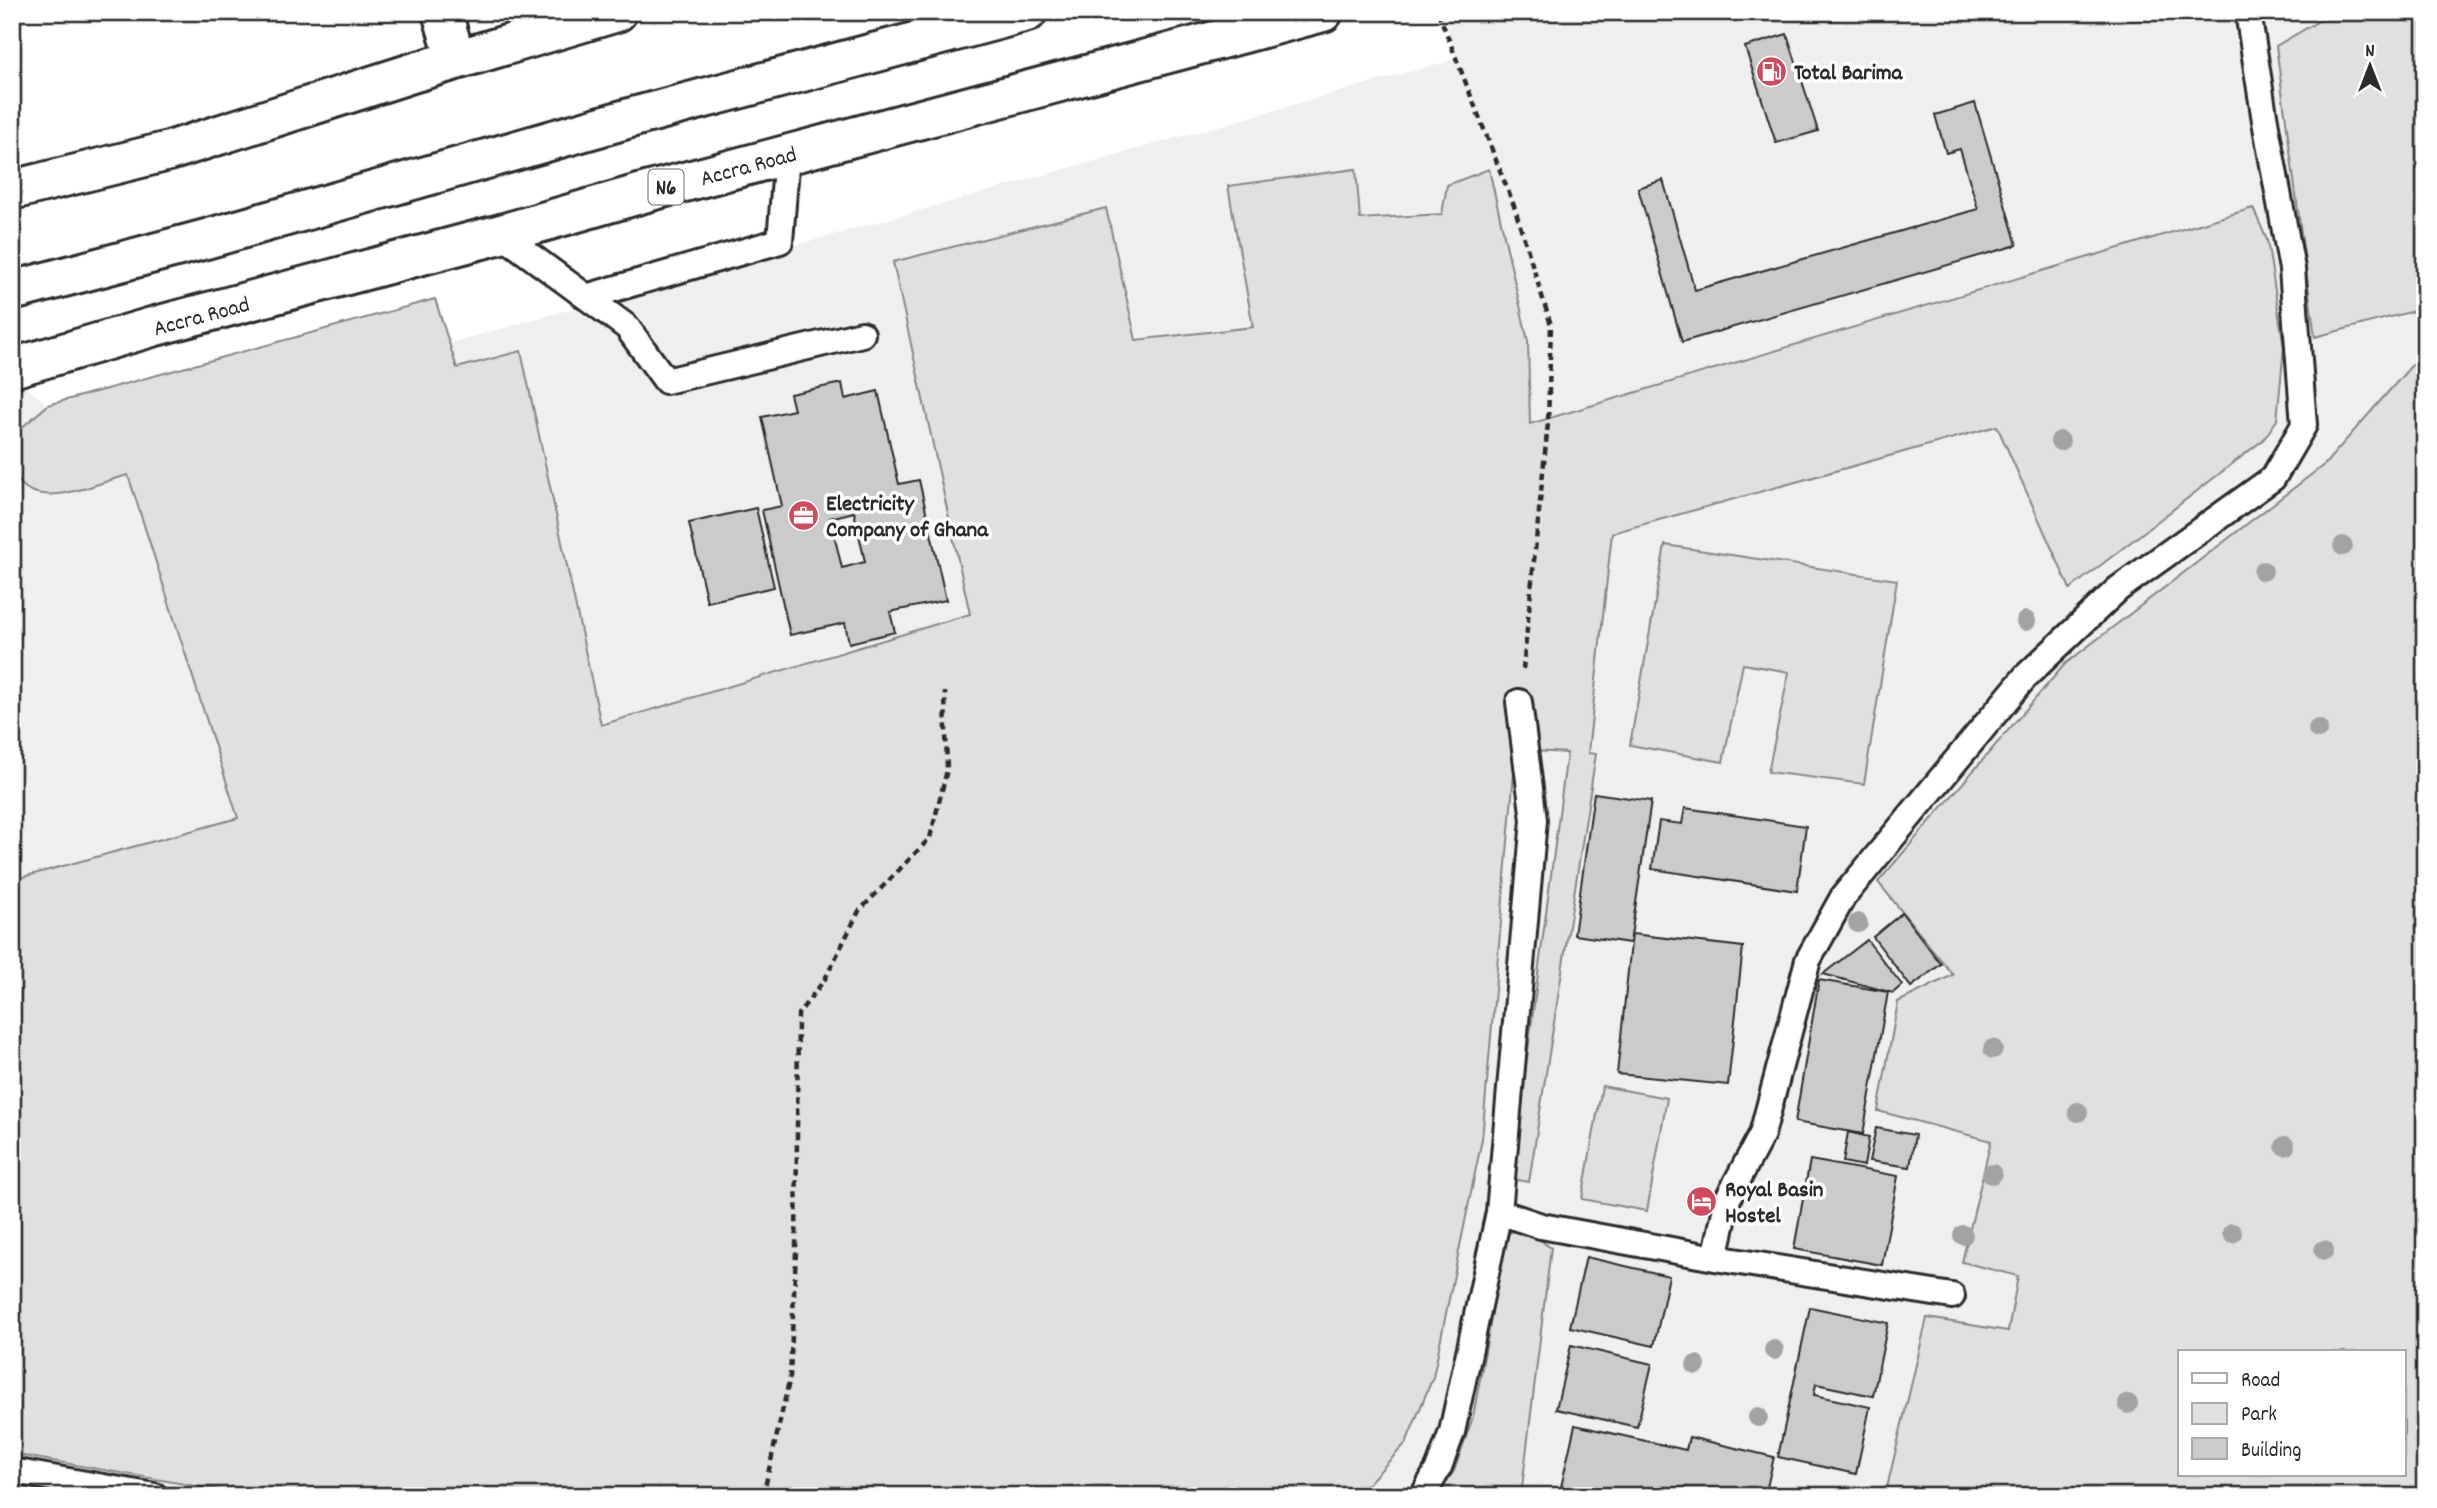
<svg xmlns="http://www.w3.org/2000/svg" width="2437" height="1508" font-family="Dekko,sans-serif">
	<rect width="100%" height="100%" fill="#fff"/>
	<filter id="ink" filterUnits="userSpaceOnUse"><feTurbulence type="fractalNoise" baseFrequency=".0143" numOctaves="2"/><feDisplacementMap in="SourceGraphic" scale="14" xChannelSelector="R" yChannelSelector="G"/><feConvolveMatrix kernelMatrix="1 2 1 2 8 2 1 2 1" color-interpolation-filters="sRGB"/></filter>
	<g filter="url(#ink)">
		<!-- built -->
		<path fill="#efefef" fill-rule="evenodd" d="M1443,12H2425V1496H12V467L1456,59ZM2180,1352H2404V1475H2180Z
			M26,387L48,405L24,424L12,437V391Z"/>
		<!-- green -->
		<path fill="#e0e0e0" stroke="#868686" stroke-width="2" fill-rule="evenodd" d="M2334,12H2425V308L2315,337L2276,46Z
			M1356,169L1360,219L1442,214L1447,185L1489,169L1528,341L1530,424L2253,208L2267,240L2284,347L2277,420L2263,440L2070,589L1997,426L1612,533L1588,753L1596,754L1529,1182L1518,1180L1512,1172L1567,753L1516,750L1482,1139L1433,1377L1406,1443L1368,1484L1336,1496H253L12,1454V880L238,818L128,475C97,482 29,518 13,470C10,460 12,447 12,436L48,405L435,299L457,368L521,351L601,725L970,614L893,262L1106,208L1136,340L1253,327L1228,186Z
			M2425,350V1496H1885L1927,1318L2008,1331L2018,1276L1962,1262L1991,1141L1878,1111L1898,1002L1953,975L1878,882L2065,664L2325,464ZM2180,1352H2404V1475H2180Z
			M1665,545L1897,580L1864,784L1768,772L1789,672L1743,664L1723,762L1630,745Z
			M1602,1086L1667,1098L1647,1211L1582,1199Z
			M1518,1228L1525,1229L1551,1248L1521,1496H1435L1454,1471L1473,1417L1490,1324L1499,1256L1506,1235Z"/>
		<!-- building -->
		<path fill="#cbcbcb" stroke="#2b2b2b" stroke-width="2" fill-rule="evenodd" d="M1787,34L1818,131L1776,143L1745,47Z
			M1975,103L2017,245L1682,342L1638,188L1663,180L1695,290L1978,209L1960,149L1946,153L1935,115Z
			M842,383L845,399L878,391L899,484L919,480L946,600L890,612L895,632L849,643L845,623L790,635L762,510L782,506L762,417L794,410L790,394ZM854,512L865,562L842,568L830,518Z
			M756,508L774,587L707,602L689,523Z
			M1594,793L1651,801L1630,943L1574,935Z
			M1685,808L1806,826L1797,891L1652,869L1659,821L1682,824Z
			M1902,913L1941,964L1911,987L1873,937Z
			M1632,934L1743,947L1728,1085L1617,1074Z
			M1867,940L1902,985L1893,993L1823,974Z
			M1819,980L1888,992L1863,1134L1795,1122Z
			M1876,1128L1915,1135L1910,1167L1869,1161Z
			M1848,1132L1869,1137L1864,1166L1843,1162Z
			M1810,1160L1898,1176L1882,1265L1794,1249Z
			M1586,1257L1669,1276L1654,1346L1570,1327Z
			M1810,1307L1888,1323L1873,1396L1816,1384L1814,1395L1870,1407L1856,1474L1778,1457Z
			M1571,1345L1652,1364L1637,1427L1556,1409Z
			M1575,1425L1686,1450L1689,1437L1774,1457L1765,1496H1559Z"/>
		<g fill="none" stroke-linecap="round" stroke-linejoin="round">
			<defs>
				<path id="lane" d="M501,234L627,327L666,381L862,334
					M586,297L780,241L787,154
					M1499,1212L1541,1226L1715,1258L1728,1198L1762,1134L1808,960L1843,897L2026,676L2118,589L2273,478L2304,425L2292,269L2265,121L2248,12
					M1715,1258L1952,1296
					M12,1471L155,1496
					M1423,1496L1439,1467L1452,1432L1499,1212L1534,820L1519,702"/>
				<path id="street" d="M442,12L456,60
					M12,190L169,151L412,73L617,12"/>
				<path id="highway" d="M12,291L206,239L637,116L1027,12
					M12,368L152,327L501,234L643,193L1323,12"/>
			</defs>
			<!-- lane casing -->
			<use href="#lane" stroke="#2b2b2b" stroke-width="30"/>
			<!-- street casing -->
			<use href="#street" stroke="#2b2b2b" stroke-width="44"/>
			<!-- highway casing -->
			<use href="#highway" stroke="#2b2b2b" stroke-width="44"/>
			<!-- path -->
			<path stroke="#2b2b2b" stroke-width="4.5" stroke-dasharray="7 5" stroke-linecap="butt" d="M1438,12L1514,206L1551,325L1548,423L1523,669
				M763,1496L790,1377L796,1252L798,1014L825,979L859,911L930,838L947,770L945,692"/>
			<!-- lane -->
			<use href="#lane" stroke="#fff" stroke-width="24"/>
			<!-- street -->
			<use href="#street" stroke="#fff" stroke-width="38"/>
			<!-- highway -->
			<use href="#highway" stroke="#fff" stroke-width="38"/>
		</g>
		<!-- trees -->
		<g fill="#a3a3a3">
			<circle cx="2060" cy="441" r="10"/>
			<circle cx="2343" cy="546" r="10"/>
			<circle cx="2263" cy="571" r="10"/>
			<circle cx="2026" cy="621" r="10"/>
			<circle cx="2318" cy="729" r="10"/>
			<circle cx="1858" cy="923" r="10"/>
			<circle cx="1993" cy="1049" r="10"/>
			<circle cx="2078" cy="1112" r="10"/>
			<circle cx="2285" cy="1146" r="10"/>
			<circle cx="1992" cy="1174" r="10"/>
			<circle cx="2232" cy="1233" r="10"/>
			<circle cx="1963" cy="1235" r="10"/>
			<circle cx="2324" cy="1250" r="10"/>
			<circle cx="1774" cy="1350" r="10"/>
			<circle cx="1696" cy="1365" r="10"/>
			<circle cx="2128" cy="1404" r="10"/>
			<circle cx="1758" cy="1417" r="10"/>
		</g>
	</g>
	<!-- icons -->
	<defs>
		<symbol id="fuel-disc" viewBox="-11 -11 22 22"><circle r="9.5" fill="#d1495b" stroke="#fff"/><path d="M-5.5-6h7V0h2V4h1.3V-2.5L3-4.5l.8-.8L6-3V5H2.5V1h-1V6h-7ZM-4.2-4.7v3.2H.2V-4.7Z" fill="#fff"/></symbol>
		<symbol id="office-disc" viewBox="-11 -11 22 22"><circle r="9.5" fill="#d1495b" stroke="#fff"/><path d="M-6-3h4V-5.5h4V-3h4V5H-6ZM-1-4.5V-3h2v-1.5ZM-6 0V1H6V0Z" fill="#fff"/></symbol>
		<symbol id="hotel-disc" viewBox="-11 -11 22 22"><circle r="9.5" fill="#d1495b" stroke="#fff"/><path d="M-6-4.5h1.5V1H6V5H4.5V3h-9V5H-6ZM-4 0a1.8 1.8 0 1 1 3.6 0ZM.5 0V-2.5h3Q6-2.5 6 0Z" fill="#fff"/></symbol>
	</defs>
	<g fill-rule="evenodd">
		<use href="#fuel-disc" x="1754" y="54" width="35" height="35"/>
		<use href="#office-disc" x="786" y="498" width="35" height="35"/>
		<use href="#hotel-disc" x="1684" y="1184" width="35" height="35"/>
	</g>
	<g text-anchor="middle" stroke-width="7" stroke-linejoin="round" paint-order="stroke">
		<!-- shield labels -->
		<rect fill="#fff" stroke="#6b6b6b" stroke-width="2" x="648.5" y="169.5" width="35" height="35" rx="5"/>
		<g font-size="21" font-weight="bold" fill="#2b2b2b">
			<text x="666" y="194">N6</text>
		</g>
		<!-- poi labels -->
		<g font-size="23" font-weight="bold" fill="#2b2b2b" stroke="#fff" text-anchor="start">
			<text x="1794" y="79">Total Barima</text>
			<text x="826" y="510">Electricity<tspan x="826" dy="26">Company of Ghana</tspan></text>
			<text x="1725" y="1196">Royal Basin<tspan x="1725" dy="26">Hostel</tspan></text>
		</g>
		<!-- street labels -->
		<g font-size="23" fill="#2b2b2b" stroke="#fff">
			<text transform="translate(748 165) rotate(-15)" y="8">Accra Road</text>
			<text transform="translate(201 315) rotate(-15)" y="8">Accra Road</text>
		</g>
	</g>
	<!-- margin -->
	<rect width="2437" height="1508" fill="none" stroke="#fff" stroke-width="42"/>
	<rect x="21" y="21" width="2395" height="1466" fill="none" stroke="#2b2b2b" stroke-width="2.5" filter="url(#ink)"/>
	<!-- legend -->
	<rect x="2178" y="1350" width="228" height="126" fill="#ffffff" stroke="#aaaaaa" stroke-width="2"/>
	<rect x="2192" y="1373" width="35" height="10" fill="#ffffff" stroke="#aaaaaa" stroke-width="2"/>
	<text x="2241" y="1386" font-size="21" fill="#2b2b2b">Road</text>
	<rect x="2192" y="1403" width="35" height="21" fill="#e0e0e0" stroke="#aaaaaa" stroke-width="2"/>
	<text x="2241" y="1420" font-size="21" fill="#2b2b2b">Park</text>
	<rect x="2192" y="1438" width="35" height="21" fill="#cbcbcb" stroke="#aaaaaa" stroke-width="2"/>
	<text x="2241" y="1456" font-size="21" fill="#2b2b2b">Building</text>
	<!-- north arrow -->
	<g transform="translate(2370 66)" stroke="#ffffff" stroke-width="5" paint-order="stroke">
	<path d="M0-5L12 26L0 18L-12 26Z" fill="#2b2b2b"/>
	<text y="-10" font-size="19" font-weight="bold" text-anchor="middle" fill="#2b2b2b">N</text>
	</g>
</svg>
